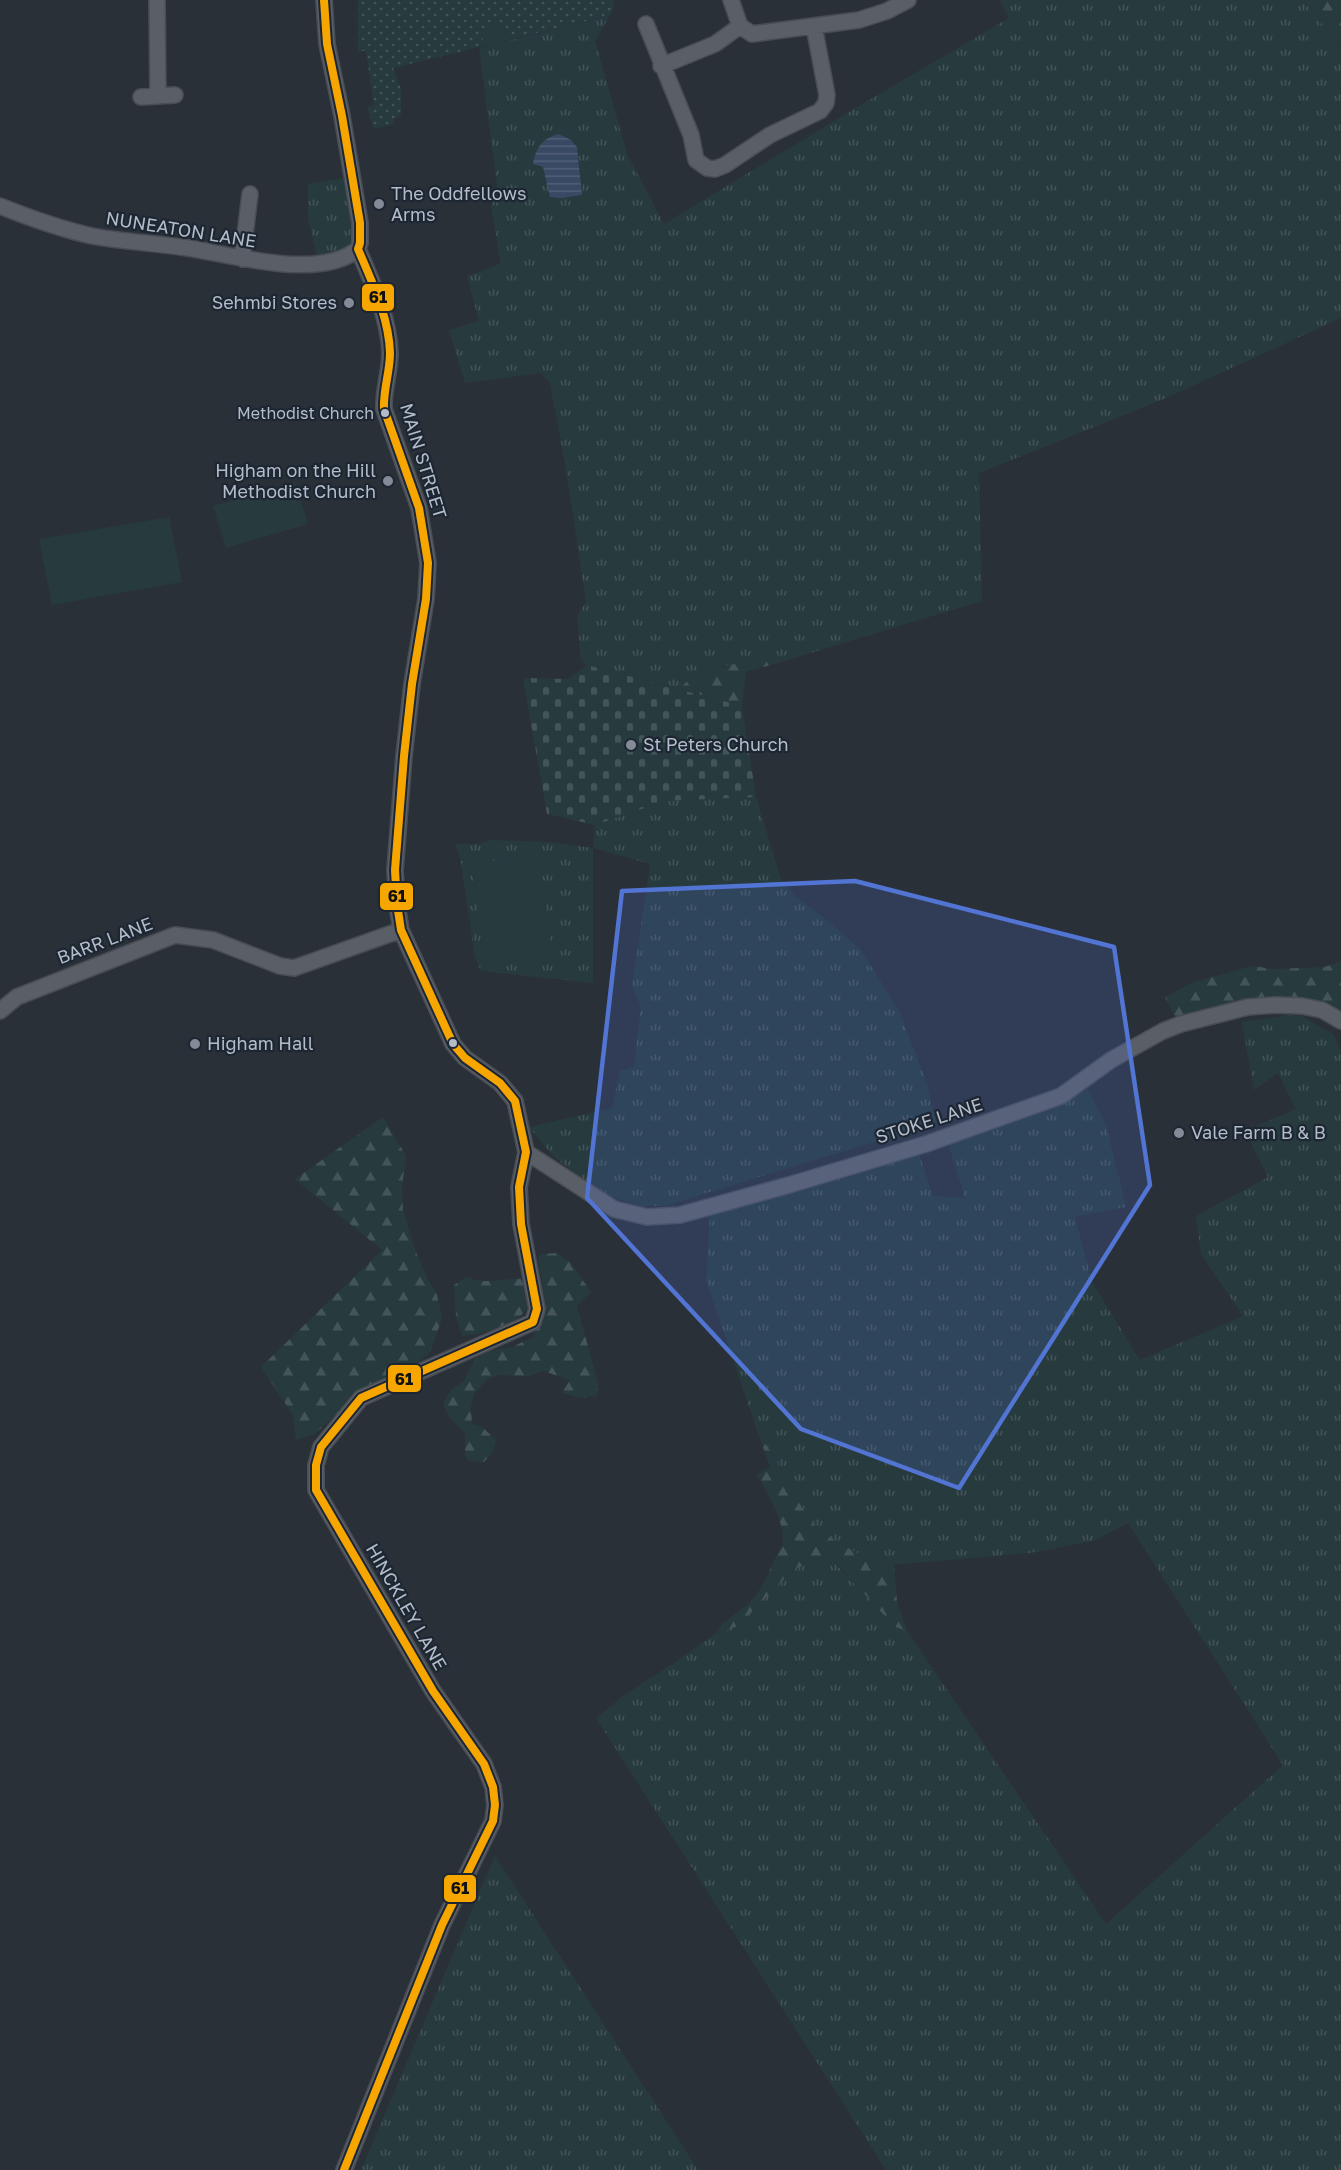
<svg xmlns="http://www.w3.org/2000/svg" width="1341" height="2170" font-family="'Golos Text',sans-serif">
	<defs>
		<pattern id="grass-tufts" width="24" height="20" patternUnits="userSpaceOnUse" patternTransform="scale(1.5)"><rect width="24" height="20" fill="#273a3e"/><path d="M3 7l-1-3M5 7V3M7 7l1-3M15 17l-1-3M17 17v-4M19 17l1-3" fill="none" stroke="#445559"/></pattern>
		<pattern id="forest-firs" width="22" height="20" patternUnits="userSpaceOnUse" patternTransform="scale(1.5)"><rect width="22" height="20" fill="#273a3e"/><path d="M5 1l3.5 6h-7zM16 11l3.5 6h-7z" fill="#445559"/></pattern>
		<pattern id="cemetery-stones" width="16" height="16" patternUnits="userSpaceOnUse" patternTransform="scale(1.5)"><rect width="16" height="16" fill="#273a3e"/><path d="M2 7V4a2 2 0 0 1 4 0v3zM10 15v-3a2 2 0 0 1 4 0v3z" fill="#445559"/></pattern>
		<pattern id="park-dots" width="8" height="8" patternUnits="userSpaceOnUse" patternTransform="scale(1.5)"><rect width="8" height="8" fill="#273a3e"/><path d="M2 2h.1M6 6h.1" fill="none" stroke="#445559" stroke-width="1.8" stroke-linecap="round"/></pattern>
		<pattern id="water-rules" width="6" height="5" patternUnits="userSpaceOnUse" patternTransform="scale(1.5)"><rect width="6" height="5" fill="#384963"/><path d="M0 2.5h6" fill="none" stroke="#526178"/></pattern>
	</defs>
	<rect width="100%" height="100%" fill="#2a3038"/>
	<!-- grass -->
	<path fill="url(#grass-tufts)" d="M1000,0H1303L1341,48V318L1166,398L979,473L982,601L774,664L770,661C734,665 706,663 679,689L587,665L581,660L577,616L586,602L566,469L550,383L541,373L465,383L449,330L479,321L467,276L501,264L491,206L498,193L479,48L610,15L595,41L627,154L664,224L854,109L1009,18Z
		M344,178L350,207L352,245L348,249L317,257L308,218V184Z
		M756,797L781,879L796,897L828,921L861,950L900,1013L927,1084L936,1123L664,1206H642L601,1194L552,1155L529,1127L612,1108L620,1071L634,1067L641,1006L632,986L650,864L593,848V983L481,971L475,957L460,857L455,844H478L491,840L548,842L593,848L595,825L665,801Z
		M1298,1014L1333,1034L1341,1051V2170H886L596,1718L623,1696L674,1663L715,1634L738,1625L794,1569L817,1561L834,1562L895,1627L907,1631L1106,1924L1283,1765L1128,1523L1093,1541L1030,1553L879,1566L824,1534L807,1517L775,1458L758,1433L706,1280L710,1213L919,1154L933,1196L965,1198L949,1147L955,1139L1088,1090L1106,1125L1126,1207L1075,1217L1092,1282L1140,1360L1243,1316L1201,1254L1196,1216L1268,1177L1245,1131L1296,1109L1278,1073L1254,1090L1242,1022Z
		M495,1856L698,2170H361Z"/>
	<!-- forest -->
	<path fill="url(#forest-firs)" d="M1304,0H1341V48Z
		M752,660L770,661L774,664L746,672L742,706L679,689C702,666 722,668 752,660Z
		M1341,961V1010L1296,999L1240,1001L1176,1018L1165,997L1191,983L1252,966L1274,969L1325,967Z
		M383,1117L406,1156L402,1187L403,1210L416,1252L428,1280L437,1295L442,1318L431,1351L419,1362L360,1392L315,1434L296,1440L293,1415L261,1367L382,1250L295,1179Z
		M557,1253L570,1262L591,1292L577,1306L598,1383L597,1395L583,1398L562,1393L570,1380L543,1371L529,1376L498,1375L488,1379L475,1392L471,1407L472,1424L481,1426L496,1440L493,1451L484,1462L469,1461L465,1456V1433L449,1417L443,1403L451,1390L464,1381L475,1358L490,1351L512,1347L533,1337C546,1304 544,1292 538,1257L542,1254Z
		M466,1277C490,1286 501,1277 524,1279L530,1303C519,1326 486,1334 462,1336L456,1316L454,1285Z
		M758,1433L775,1458L807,1517L824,1534L879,1566L894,1565L897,1602L907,1631L895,1627L835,1562L817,1561L794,1569L738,1626L715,1634C725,1617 741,1613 753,1599C767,1583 771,1562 783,1545C784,1518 769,1497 757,1474L770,1467Z"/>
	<!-- cemetery -->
	<path fill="url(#cemetery-stones)" d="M587,665L742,706L756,797L665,801L595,825L547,814L523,678L569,679Z"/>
	<!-- park -->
	<path fill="url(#park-dots)" d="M358,0H613L614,7L610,15L393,68L401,89V115L393,119L394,124L374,129L367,107L374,105L366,51H358Z"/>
	<!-- pitch -->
	<path fill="#273a3e" d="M505,23L509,40L484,47L481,29Z
		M295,482L308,524L226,548L213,506Z
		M169,517L182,582L52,605L39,539Z
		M540,856L552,954L484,962L472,863Z"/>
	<!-- water -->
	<path fill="url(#water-rules)" d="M559,134L571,140L577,147L582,195L562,198L550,197L543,167L533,164C536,148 542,138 559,134Z"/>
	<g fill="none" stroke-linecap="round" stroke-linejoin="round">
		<defs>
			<path id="street" d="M157,0L158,95
				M324,0L327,44L342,116L360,223V243L358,249C372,282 389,317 390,353C390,372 383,390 384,409L419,508L428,563L426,599L412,684L404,756L395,870L397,904L401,930L453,1044L465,1058L500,1083L515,1101L526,1152L519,1187L521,1224L537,1309L533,1322L361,1398L321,1447L316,1465V1490L433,1691L484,1764L493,1787L495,1805L493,1821L442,1925L344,2170
				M731,0L740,26L752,34L859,20L887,11L908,0
				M646,24L691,135L696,160L707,168L715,169L725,165L770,135L820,111L826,103L827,95L814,26
				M661,66L715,44L740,26
				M141,97L175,95
				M0,206C30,218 61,229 92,236C124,242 156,243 188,248C232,255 320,281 358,249
				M242,259L250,194
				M0,1011L17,997L175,935L213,940L280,966L294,968L401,930
				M526,1152L614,1209L647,1217L680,1215L789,1185L926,1144L1061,1096L1111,1060L1163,1031L1181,1024L1248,1007L1275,1005L1302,1006L1322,1010L1341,1021"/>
		</defs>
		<!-- street casing -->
		<use href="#street" stroke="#484c53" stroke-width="18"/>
		<!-- street -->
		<use href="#street" stroke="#5a5e66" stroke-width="15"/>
		<defs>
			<path id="bus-1" d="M324,0L327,44L342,116L360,223V243L358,249C372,282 389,317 390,353C390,372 383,390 384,409L419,508L428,563L426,599L412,684L404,756L395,870L397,904L401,930L453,1044L465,1058L500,1083L515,1101L526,1152L519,1187L521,1224L537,1309L533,1322L361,1398L321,1447L316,1465V1490L433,1691L484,1764L493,1787L495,1805L493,1821L442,1925L344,2170"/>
		</defs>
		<!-- bus-1 casing -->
		<use href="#bus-1" stroke="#1d2633" stroke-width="12"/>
		<!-- bus-1 -->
		<use href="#bus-1" stroke="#f7a600" stroke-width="8"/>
	</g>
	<!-- marked area -->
	<path fill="#5274d3" fill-opacity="0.2" stroke="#5274d3" stroke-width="4.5" stroke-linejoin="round" d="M855,881L1114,947L1150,1185L959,1488L801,1429L587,1198L622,891Z"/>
	<!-- markers -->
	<g fill="#848b96" stroke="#1d2633" stroke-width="2">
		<circle cx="379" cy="204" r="6"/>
		<circle cx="349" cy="303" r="6"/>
		<circle cx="388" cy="481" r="6"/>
		<circle cx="631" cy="745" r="6"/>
		<circle cx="195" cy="1044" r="6"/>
		<circle cx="1179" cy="1133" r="6"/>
	</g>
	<g fill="#b4bcc9" stroke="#1d2633" stroke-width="2">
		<circle cx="385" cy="413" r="5"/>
		<circle cx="453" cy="1043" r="5"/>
	</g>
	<g text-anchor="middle" stroke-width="4.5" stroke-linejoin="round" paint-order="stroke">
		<!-- bus labels -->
		<g font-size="16" fill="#b4bcc9" stroke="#1d2633" text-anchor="end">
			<text x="374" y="419">Methodist Church</text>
		</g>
		<!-- poi labels -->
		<g font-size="18" fill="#b4bcc9" stroke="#1d2633" text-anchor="start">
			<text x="391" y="200">The Oddfellows<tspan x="391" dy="21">Arms</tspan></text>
			<text x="337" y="309" text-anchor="end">Sehmbi Stores</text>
			<text x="376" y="477" text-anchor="end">Higham on the Hill<tspan x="376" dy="21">Methodist Church</tspan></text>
			<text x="643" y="751">St Peters Church</text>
			<text x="207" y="1050">Higham Hall</text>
			<text x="1191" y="1139">Vale Farm B &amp; B</text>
		</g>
		<!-- street labels -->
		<g font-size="18" fill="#b4bcc9" stroke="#1d2633">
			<text transform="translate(181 230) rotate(9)" y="6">NUNEATON LANE</text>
			<text transform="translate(423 461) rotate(73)" y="6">MAIN STREET</text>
			<text transform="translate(105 941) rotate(-21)" y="6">BARR LANE</text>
			<text transform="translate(929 1121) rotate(-18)" y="6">STOKE LANE</text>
			<text transform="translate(406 1607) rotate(60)" y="6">HINCKLEY LANE</text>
		</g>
	</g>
	<g stroke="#1d2633" stroke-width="2">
		<rect x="361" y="283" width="34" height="29" rx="6" fill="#f7a600"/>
		<rect x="379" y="882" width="35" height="29" rx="6" fill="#f7a600"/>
		<rect x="387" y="1364" width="35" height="29" rx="6" fill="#f7a600"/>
		<rect x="443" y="1874" width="34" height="29" rx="6" fill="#f7a600"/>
	</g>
	<g font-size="16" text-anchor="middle" font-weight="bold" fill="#111">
		<text x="378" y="303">61</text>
		<text x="397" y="902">61</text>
		<text x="404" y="1385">61</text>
		<text x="460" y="1894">61</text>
	</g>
</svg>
